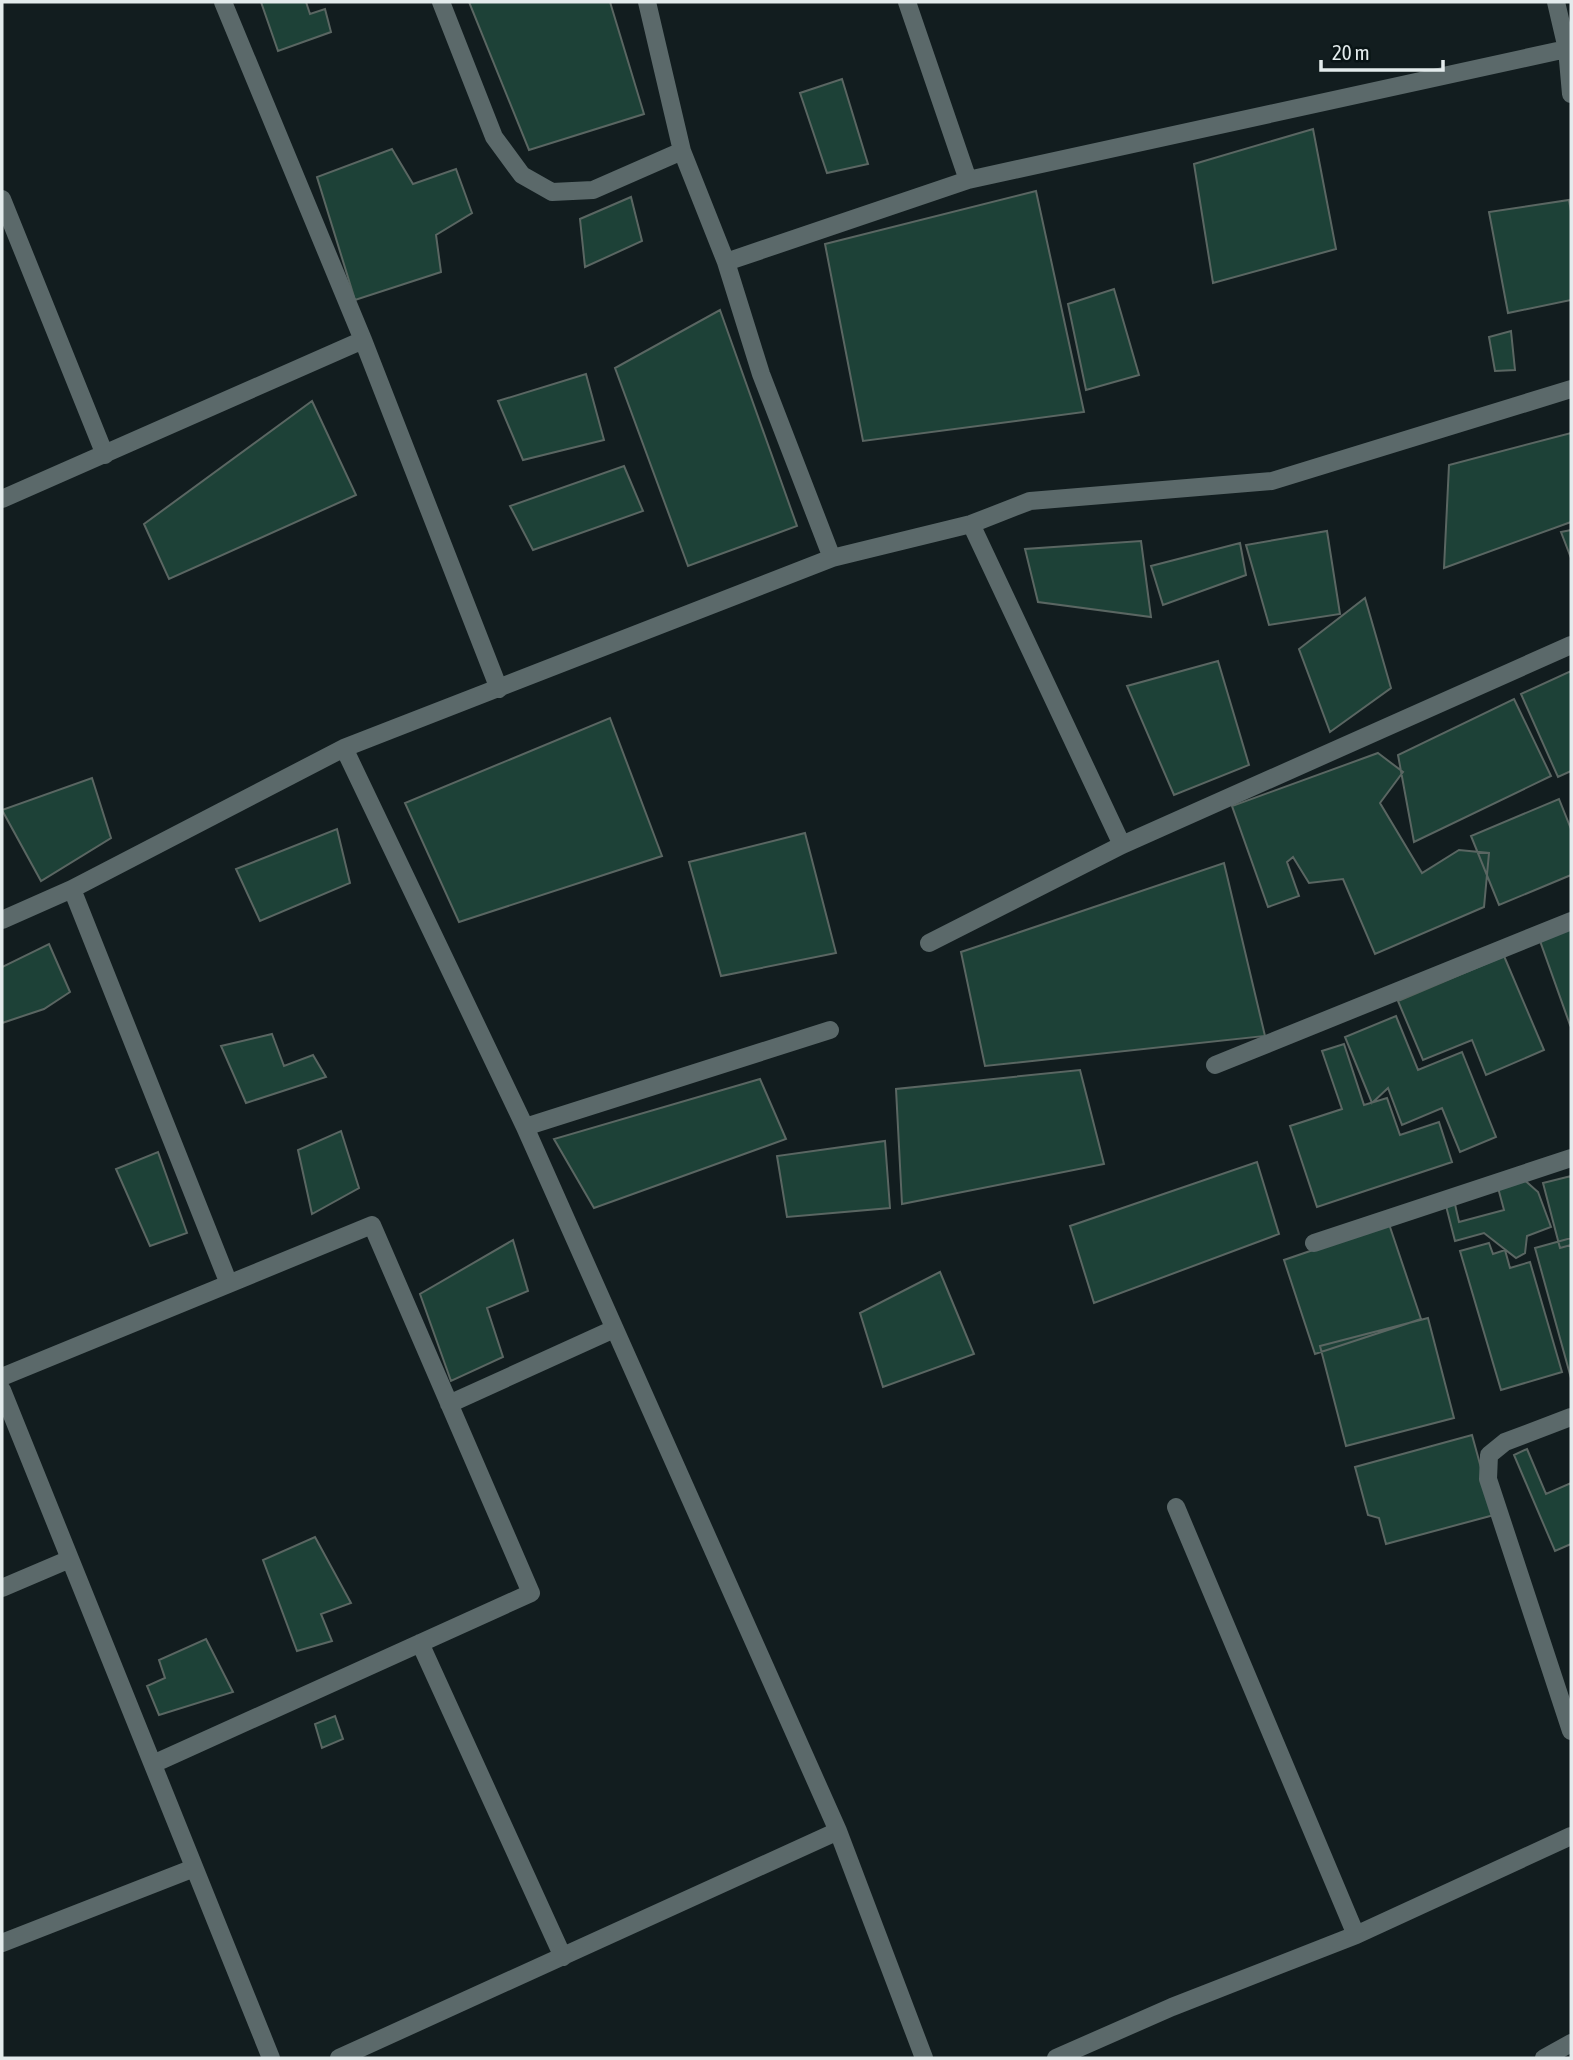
<svg xmlns="http://www.w3.org/2000/svg" width="1573" height="2060" font-family="'Asap Condensed',sans-serif">
	<rect width="100%" height="100%" fill="#121d1f"/>
	<!-- building -->
	<path fill="#1d4137" stroke="#5a6662" stroke-width="2" d="M261,2H306L310,14L325,9L331,32L278,51Z
		M469,2H610L644,114L529,150Z
		M842,79L868,164L827,173L800,93Z
		M1313,129L1336,249L1213,283L1194,164Z
		M392,149L413,184L456,169L472,213L436,235L441,272L355,300L317,177Z
		M1036,191L1084,412L863,441L825,244Z
		M631,197L642,241L585,267L580,219Z
		M1569,200L1571,211V300L1508,313L1489,212Z
		M1114,289L1139,375L1086,390L1068,304Z
		M720,310L797,526L688,566L615,368Z
		M1511,331L1515,370L1495,371L1489,337Z
		M586,374L604,440L523,460L498,401Z
		M312,401L356,495L169,579L144,524Z
		M1571,433V522L1444,568L1449,465Z
		M624,466L643,511L533,550L510,506Z
		M1571,530V558L1561,532Z
		M1327,531L1340,614L1269,625L1246,545Z
		M1141,541L1151,617L1038,602L1025,549Z
		M1240,543L1246,575L1163,605L1151,566Z
		M1365,598L1391,688L1330,732L1299,649Z
		M1218,661L1249,765L1174,795L1127,686Z
		M1571,671V771L1558,777L1521,694Z
		M1514,699L1551,776L1414,842L1398,755Z
		M610,718L662,856L459,922L405,803Z
		M1378,753L1403,772L1380,803L1422,873L1459,850L1489,853L1484,907L1375,954L1343,879L1309,883L1293,857L1287,862L1299,896L1268,907L1232,806Z
		M92,778L111,838L41,881L2,810Z
		M1559,799L1571,829V875L1499,905L1471,836Z
		M337,829L350,883L260,921L236,869Z
		M805,833L836,953L721,976L689,862Z
		M1224,863L1265,1036L985,1066L961,952Z
		M1571,926V1024L1570,1025L1539,938Z
		M49,944L70,992L44,1009L2,1023V967Z
		M1504,956L1544,1050L1486,1075L1472,1040L1423,1060L1398,1001Z
		M1396,1016L1418,1070L1462,1052L1496,1137L1460,1152L1442,1108L1402,1125L1388,1088L1372,1103L1345,1037Z
		M272,1034L284,1066L313,1055L326,1077L246,1103L221,1046Z
		M1344,1044L1364,1105L1387,1098L1400,1135L1439,1122L1452,1162L1317,1207L1290,1126L1342,1109L1322,1051Z
		M1080,1070L1104,1164L902,1204L896,1089Z
		M760,1079L786,1139L594,1208L554,1139Z
		M341,1131L359,1188L312,1214L298,1150Z
		M885,1141L890,1208L787,1217L777,1156Z
		M158,1152L187,1233L150,1246L116,1169Z
		M1257,1162L1279,1234L1094,1303L1070,1226Z
		M1571,1176V1245L1560,1248L1543,1183Z
		M1521,1177L1538,1192L1551,1227L1527,1236L1525,1253L1516,1258L1484,1233L1455,1241L1445,1202L1454,1200L1459,1222L1504,1210L1497,1184Z
		M1389,1224L1421,1319L1315,1354L1284,1260Z
		M1571,1238V1378L1535,1248Z
		M513,1240L528,1291L487,1308L503,1357L451,1381L420,1294Z
		M1489,1243L1493,1254L1505,1250L1510,1268L1530,1262L1562,1372L1501,1390L1460,1251Z
		M940,1272L974,1354L883,1387L860,1313Z
		M1428,1318L1454,1418L1346,1446L1320,1346Z
		M1472,1435L1494,1515L1386,1544L1379,1518L1368,1515L1355,1467Z
		M1527,1449L1546,1494L1571,1483V1544L1555,1551L1514,1455Z
		M315,1537L351,1603L321,1614L332,1641L297,1651L263,1560Z
		M206,1639L233,1692L159,1715L147,1686L165,1678L159,1660Z
		M335,1716L343,1739L322,1748L315,1724Z"/>
	<g fill="none" stroke-linecap="round" stroke-linejoin="round">
		<!-- minor -->
		<path stroke="#5b696a" stroke-width="18" d="M223,2L363,340L499,689
			M441,2L494,137L522,175L552,192L593,190L682,151
			M647,2L682,151L726,262L761,374L832,558
			M907,2L968,180
			M1556,2L1567,49L1571,94
			M2,199L105,455
			M726,262L968,180L1571,48
			M2,499L363,340
			M971,524L1122,845
			M344,748L525,1127L838,1831L924,2058
			M72,889L229,1284
			M2,920L72,889L344,748L832,558L971,524L1030,501L1272,481L1571,389
			M929,943L1122,845L1571,645
			M1215,1065L1571,921
			M525,1127L830,1030
			M1314,1243L1571,1158
			M2,1377L372,1225L531,1593L153,1764
			M2,1390L271,2058
			M449,1404L614,1329
			M1571,1417L1505,1442L1489,1455L1488,1479L1571,1731
			M1176,1507L1356,1935
			M2,1588L70,1559
			M420,1643L563,1957
			M2,1943L194,1868
			M339,2058L838,1831
			M1056,2058L1172,2007L1356,1935L1571,1836
			M1544,2058L1571,2043"/>
	</g>
	<!-- border -->
	<rect width="1573" height="2060" fill="none" stroke="#e3ebec" stroke-width="7"/>
	<!-- scale -->
	<path d="M1321 60v10h122v-10" fill="none" stroke="#e3ebec" stroke-width="3.5"/>
	<text x="1332" y="60" font-size="21" fill="#e3ebec" stroke="#091415" stroke-width="5" paint-order="stroke">20 m</text>
</svg>
